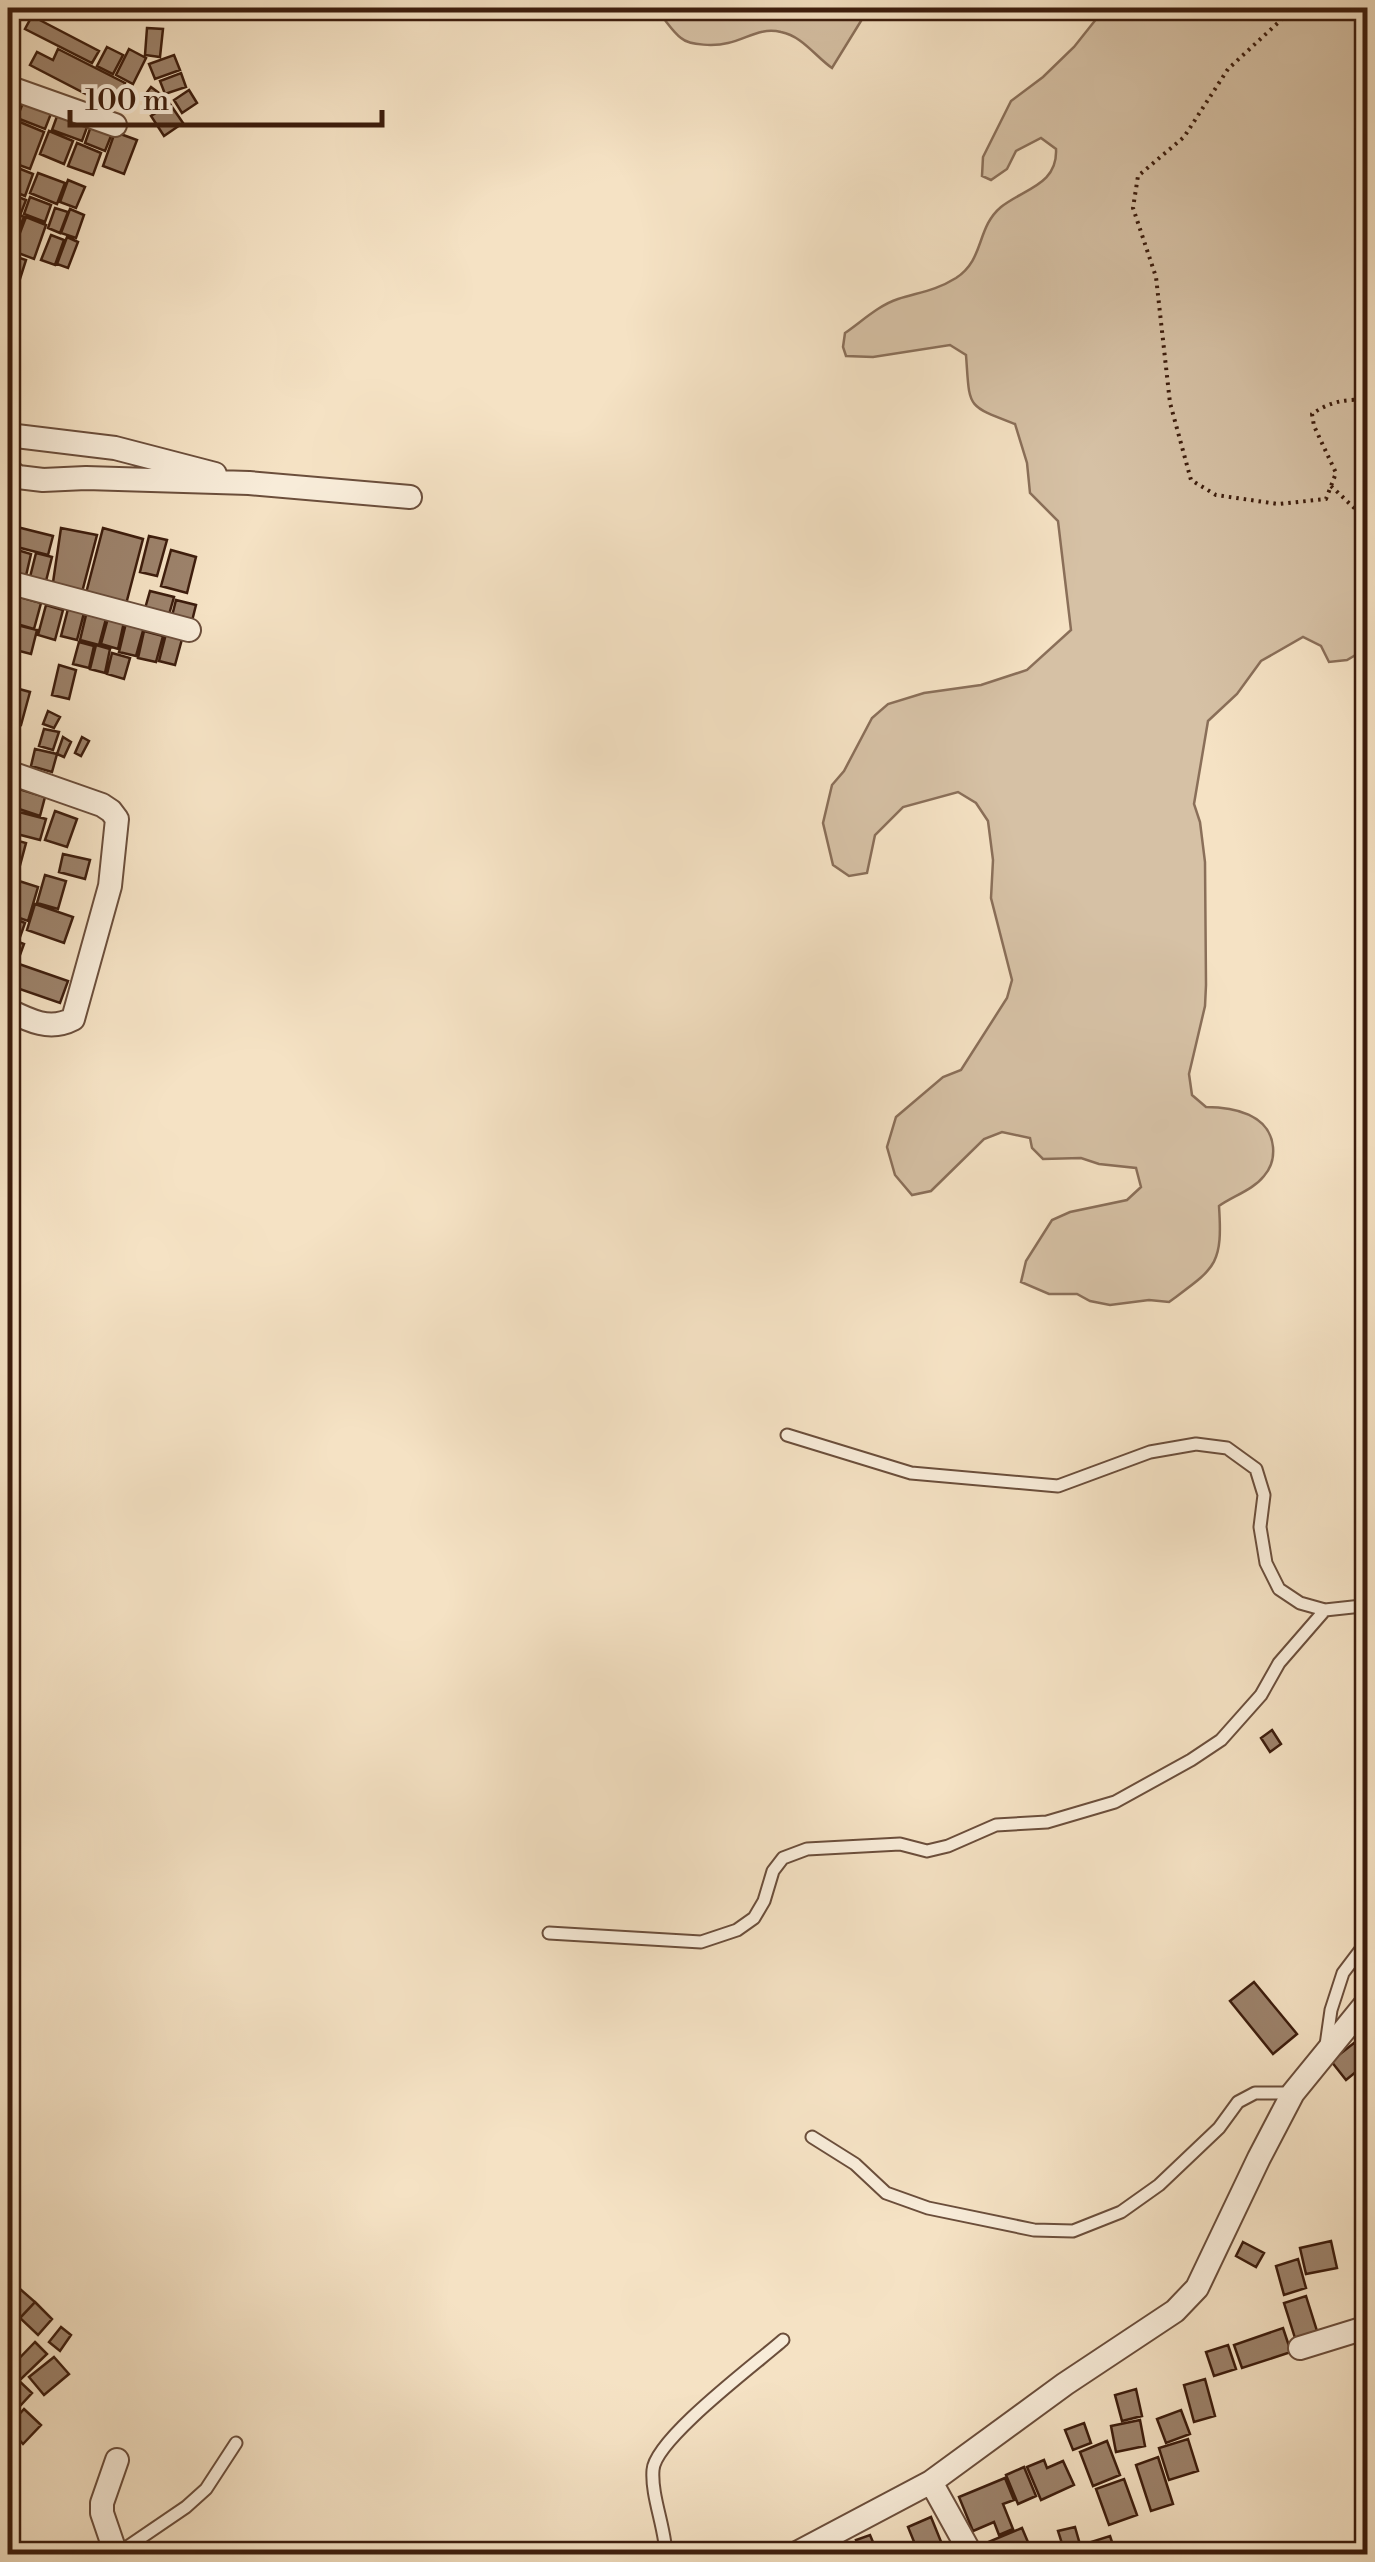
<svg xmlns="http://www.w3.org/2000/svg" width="1375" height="2562" font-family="'Libre Bodoni',serif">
	<rect width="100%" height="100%" fill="#f5e2c4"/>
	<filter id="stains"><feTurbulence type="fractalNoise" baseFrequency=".002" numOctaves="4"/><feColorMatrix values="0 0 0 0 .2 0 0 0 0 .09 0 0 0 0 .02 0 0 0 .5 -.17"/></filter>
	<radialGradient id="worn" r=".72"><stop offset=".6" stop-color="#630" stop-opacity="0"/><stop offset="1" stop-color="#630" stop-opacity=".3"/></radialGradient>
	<!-- green -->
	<path fill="#d6c1a5" stroke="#8a6f59" stroke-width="2.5" d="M633,8H869L832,68C815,56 802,36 781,32C760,27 747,39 728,43C716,46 690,46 681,38C673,32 667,22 660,14L642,13Z
		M1105,8H1368V610L1364,630V650L1347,660L1329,662L1321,646L1303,637L1261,661L1237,694L1208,721L1194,804L1200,822L1205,862L1206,985L1205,1006L1189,1074L1192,1095L1206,1107C1233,1107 1270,1114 1273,1147C1274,1158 1272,1167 1264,1176C1253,1190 1233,1196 1219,1206C1223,1266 1215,1268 1169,1302L1149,1300L1110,1305L1090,1301L1077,1294H1049L1021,1282L1026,1261L1052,1220L1070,1212L1127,1200L1141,1187L1136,1168L1099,1164L1081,1158L1043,1159L1032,1148L1030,1138L1002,1132L984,1139L931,1191L912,1195L895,1175L887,1147L896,1117L943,1077L961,1070L1007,998L1012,980L991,898L993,860L988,821L976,803L958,792L903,807L875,835L867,873L849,876L833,865L823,823L832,785L844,771L872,718L888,704L924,693L981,685L1027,670L1071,630L1058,521L1030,493L1027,463L1015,424C965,405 970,408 966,355L950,345L873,357L846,356L843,347L845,333C861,322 879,305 898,299C920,292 935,291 956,278C985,259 976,228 1001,207C1023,189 1058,185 1056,149L1041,138L1016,151L1007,169L991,180L982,176L983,157L1011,101L1043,77L1074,47Z"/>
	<!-- building -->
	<path fill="#9d836c" stroke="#3d1d0d" stroke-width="2.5" d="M32,16L99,51L92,63L25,29Z
		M147,28L163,29L160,57L145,55Z
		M107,47L123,55L113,74L97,66Z
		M58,49L125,83L113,108L30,65L37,52L53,60Z
		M129,49L146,58L133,84L116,75Z
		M174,55L180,70L155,79L149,64Z
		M181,73L186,87L165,94L160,81Z
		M151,87L163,96L154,108L142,99Z
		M189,90L197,103L182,113L174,100Z
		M8,92L19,96L11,117L8,116Z
		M26,95L54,106L45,129L17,118Z
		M170,104L183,123L164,136L151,116Z
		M60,108L90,119L82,141L52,130Z
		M15,120L44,132L30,169L8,161V140Z
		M92,123L113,131L105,151L85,143Z
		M49,131L73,141L64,164L40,154Z
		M115,132L137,140L124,174L103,166Z
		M77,143L101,153L93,175L68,166Z
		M8,164L33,174L25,196L8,189Z
		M38,173L65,183L57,204L30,193Z
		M68,180L85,187L76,208L60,202Z
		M8,193L26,200L21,213L8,208Z
		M30,197L51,205L45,222L24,214Z
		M55,208L68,212L60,233L48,228Z
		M70,209L84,215L76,238L61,233Z
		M8,210L24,217L17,233L8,230Z
		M26,217L46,225L34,259L13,251Z
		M51,235L64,240L55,265L41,260Z
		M67,237L78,242L68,268L57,264Z
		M8,254L26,260L20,279L8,275Z
		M17,527L53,536L48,555L13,546Z
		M61,528L97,535L81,596L52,589Z
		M103,528L143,539L125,608L85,597Z
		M149,536L167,540L157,576L140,572Z
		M14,549L31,554L25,580L8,576Z
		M171,550L196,557L187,593L161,586Z
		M36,553L52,557L45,585L29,581Z
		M150,591L174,597L168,618L144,612Z
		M16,596L41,603L34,629L10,622Z
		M176,600L196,605L191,625L171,620Z
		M46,605L63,610L55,640L38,635Z
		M69,605L85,609L77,640L61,636Z
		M87,611L107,615L99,645L80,640Z
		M108,618L124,622L118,649L101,644Z
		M126,623L144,627L136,656L119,652Z
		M13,624L37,630L31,654L8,648Z
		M144,631L163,636L156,662L138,658Z
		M166,634L182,639L175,665L159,661Z
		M79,642L94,646L89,668L73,664Z
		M96,645L110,649L105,673L90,669Z
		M112,653L130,658L124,679L107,674Z
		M59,665L76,670L69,699L52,695Z
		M8,686L30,692L21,725L8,722Z
		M48,711L60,717L54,728L43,724Z
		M44,729L59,732L53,750L39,746Z
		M63,737L71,742L64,757L57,754Z
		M82,737L89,741L81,756L75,753Z
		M35,749L57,754L52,772L31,766Z
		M8,784L16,785L8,826Z
		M19,789L45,797L40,816L13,807Z
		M55,811L77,819L67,847L45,840Z
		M19,812L46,819L40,840L13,833Z
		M8,838L26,843L19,869L8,867Z
		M63,854L90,860L85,879L59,872Z
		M45,875L66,881L58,909L37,903Z
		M19,881L38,887L28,921L8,914Z
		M35,904L73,917L64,943L27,930Z
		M8,916L25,923L19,940L8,936Z
		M8,938L24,944L17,963L8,959Z
		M19,964L68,981L60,1003L11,986Z
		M1272,1730L1281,1744L1270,1752L1261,1738Z
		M1254,1982L1297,2034L1273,2054L1230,2001Z
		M1354,2043L1368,2062L1346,2080L1331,2061Z
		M1331,2241L1337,2268L1306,2274L1300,2248Z
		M1243,2242L1264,2253L1256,2267L1236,2256Z
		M1298,2259L1306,2288L1284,2295L1276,2266Z
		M12,2282L35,2302L21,2317L8,2305V2287Z
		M1306,2296L1317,2331L1295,2338L1284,2303Z
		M35,2302L52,2319L38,2335L20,2318Z
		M61,2327L71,2335L60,2351L49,2342Z
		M1283,2328L1291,2352L1242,2368L1234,2345Z
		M35,2342L47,2354L21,2379L10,2368Z
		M1228,2345L1236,2369L1214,2376L1206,2352Z
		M54,2357L69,2374L44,2395L29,2377Z
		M15,2377L32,2393L20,2406L8,2395V2385Z
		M1205,2379L1215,2416L1194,2422L1184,2385Z
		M1136,2389L1142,2416L1122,2421L1115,2395Z
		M8,2396L18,2406L8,2416Z
		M24,2409L41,2425L23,2444L8,2427Z
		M1181,2410L1190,2434L1166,2443L1157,2419Z
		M1140,2420L1145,2446L1116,2452L1111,2426Z
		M1084,2423L1091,2443L1073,2450L1065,2430Z
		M8,2435L19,2446L8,2459Z
		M1188,2439L1198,2471L1169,2480L1159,2448Z
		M1107,2441L1120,2475L1093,2486L1080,2452Z
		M1158,2457L1173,2504L1151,2511L1136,2465Z
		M1044,2460L1047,2468L1063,2461L1074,2485L1041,2500L1027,2467Z
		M1024,2467L1036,2496L1018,2504L1006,2475Z
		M1005,2478L1014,2500L1003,2504L1013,2529L999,2535L994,2522L973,2531L959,2497Z
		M1124,2479L1137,2515L1109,2525L1096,2489Z
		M931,2517L946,2554H919L908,2527Z
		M1075,2527L1081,2548L1065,2553L1058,2531Z
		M1022,2528L1033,2554H977L974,2548Z
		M870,2535L878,2554H862L856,2540Z
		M1110,2536L1116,2554H1092L1088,2543Z"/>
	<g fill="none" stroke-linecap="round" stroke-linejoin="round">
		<defs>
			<path id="lane" d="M787,1435L911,1473L1058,1486L1150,1452L1196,1444L1227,1448L1256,1469L1264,1495L1260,1527L1266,1563L1279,1589L1300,1603L1325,1610L1362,1606L1368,1603
				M549,1933L701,1942L737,1930L754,1918L764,1901L773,1871L783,1858L807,1849L900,1844L927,1851L948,1846L996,1825L1047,1822L1115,1802L1191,1760L1221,1740L1261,1695L1279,1663L1325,1610
				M1326,2045L1331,2010L1343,1973L1368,1940
				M812,2137L855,2164L886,2193L928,2208L1034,2230L1073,2231L1121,2212L1159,2185L1219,2128L1238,2102L1255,2093H1293
				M117,2554L186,2507L206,2489L236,2443
				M666,2554C665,2527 651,2496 653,2470C655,2439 757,2363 783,2340"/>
			<path id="street" d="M8,87L115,125
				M8,435L115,448L215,474
				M8,470L18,477L43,480L86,478L249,483L410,497
				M8,582L189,630
				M8,772L102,805L111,811L117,819L110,886L73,1019C50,1031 30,1021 8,1010
				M1300,2348L1368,2327
				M931,2482L971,2554
				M116,2554L102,2513V2503L117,2460
				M795,2554L931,2482L1065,2384L1175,2311L1197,2288L1259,2158L1293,2093L1368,2001"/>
		</defs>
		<!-- lane casing -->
		<use href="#lane" stroke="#6b4e3b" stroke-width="15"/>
		<!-- street casing -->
		<use href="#street" stroke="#6b4e3b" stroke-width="26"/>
		<!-- path -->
		<path stroke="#3d1d0d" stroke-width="4" stroke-dasharray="2.5 5" stroke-linecap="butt" d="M1294,8L1228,69L1184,137L1138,176L1133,208L1156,277L1170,403L1191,480L1216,495L1278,504L1326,499L1336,473L1314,426L1312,414C1331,401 1345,399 1368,400
			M1331,486L1368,521"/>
		<!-- lane -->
		<use href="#lane" stroke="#f8ecd9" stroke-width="11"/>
		<!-- street -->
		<use href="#street" stroke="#f8ecd9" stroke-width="22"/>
	</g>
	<!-- margin -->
	<rect width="1375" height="2562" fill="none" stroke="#f5e2c4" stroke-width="40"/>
	<rect x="10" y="10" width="1355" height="2542" fill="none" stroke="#3d1d0d" stroke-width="5"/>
	<rect x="20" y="20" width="1335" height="2522" fill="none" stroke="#3d1d0d" stroke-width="2.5"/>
	<!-- scale -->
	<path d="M70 110v15h312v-15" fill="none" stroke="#3d1d0d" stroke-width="5"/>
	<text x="85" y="110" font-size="30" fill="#3d1d0d" stroke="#f8ecd9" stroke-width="8" paint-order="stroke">100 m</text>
	<rect width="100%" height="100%" filter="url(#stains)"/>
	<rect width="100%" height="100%" fill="url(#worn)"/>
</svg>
